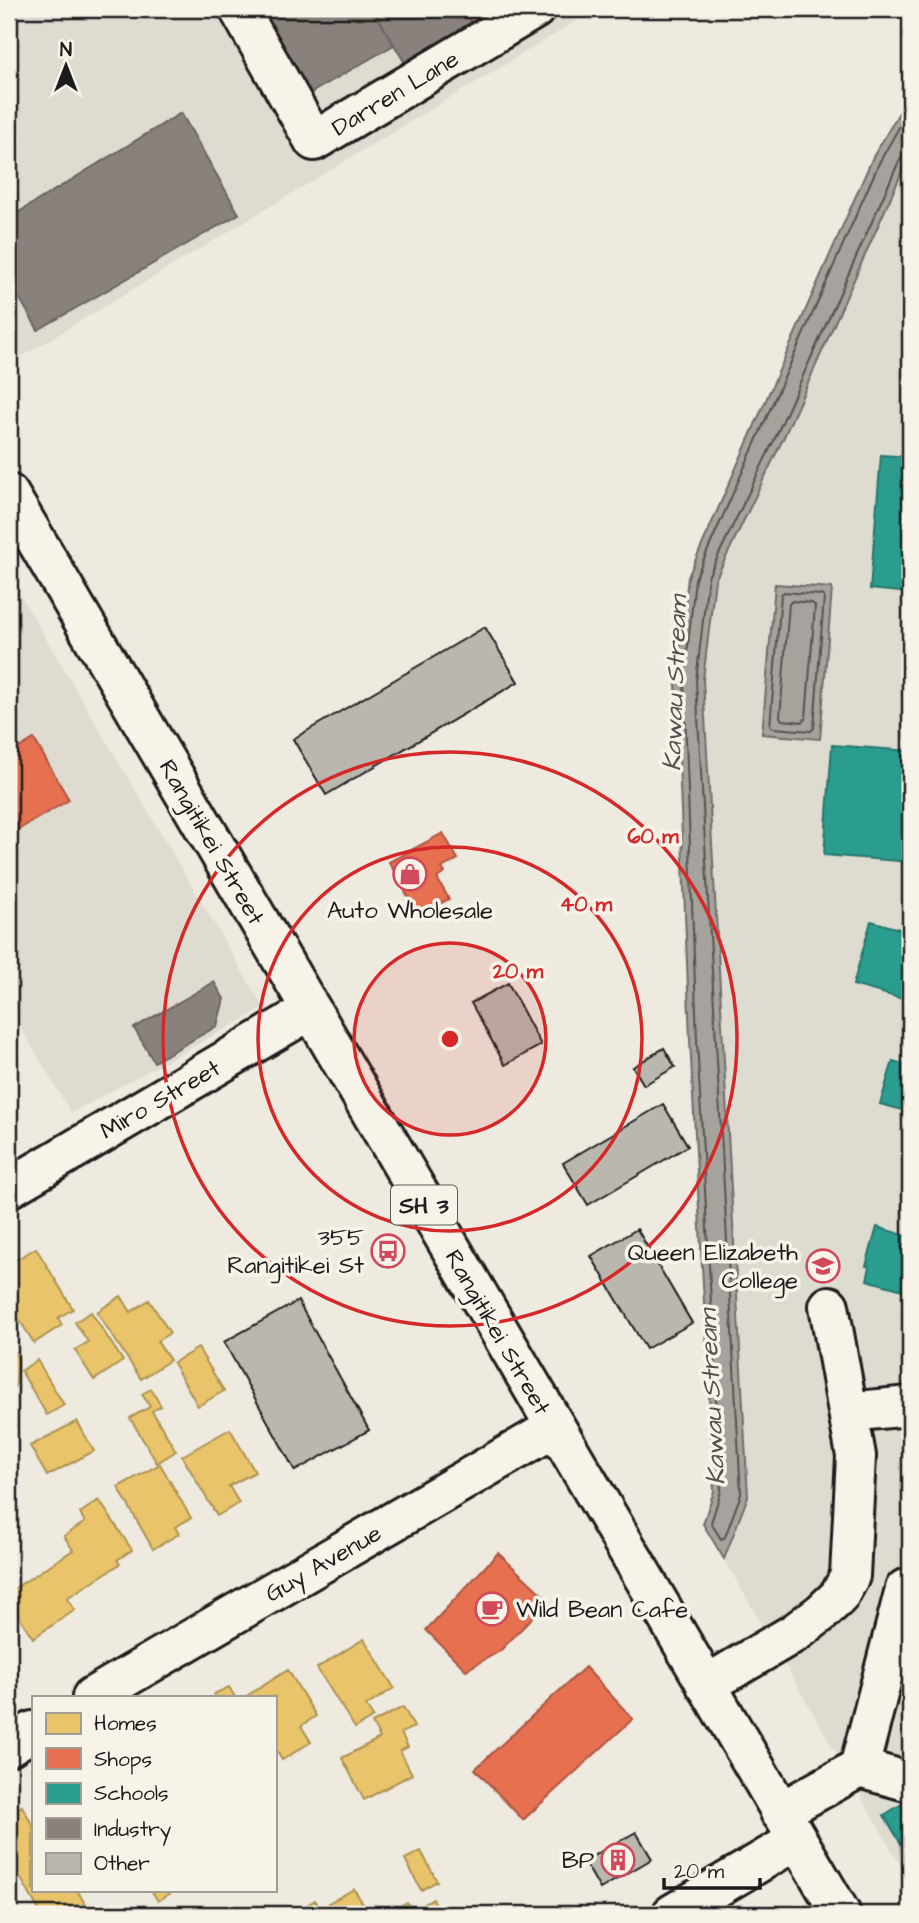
<svg xmlns="http://www.w3.org/2000/svg" width="919" height="1923" font-family="'Architects Daughter',sans-serif">
	<rect width="100%" height="100%" fill="#eeeae0"/>
	<filter id="ink" filterUnits="userSpaceOnUse"><feTurbulence type="fractalNoise" baseFrequency=".0143" numOctaves="2"/><feDisplacementMap in="SourceGraphic" scale="14" xChannelSelector="R" yChannelSelector="G"/><feConvolveMatrix kernelMatrix="1 2 1 2 8 2 1 2 1" color-interpolation-filters="sRGB"/></filter>
	<g filter="url(#ink)">
		<!-- built -->
		<path fill="#dedbd1" d="M9,9H597L16,360L9,347Z
			M910,154V1881L724,1559L748,1495L703,680L715,580L783,439Z
			M9,576L264,1008L71,1113L9,1008Z"/>
		<!-- water -->
		<path fill="#a6a39d" stroke="#6f6d69" stroke-width="2" d="M910,94V154L783,439L715,580L703,680L748,1496L724,1559L703,1524L714,1491L690,1040L676,683L688,577L873,157Z
			M775,584L832,588L820,739L762,734Z"/>
		<!-- homes -->
		<path fill="#e9c46a" stroke="#ac9253" stroke-width="2" d="M36,1248L73,1309L58,1318L62,1325L34,1343L9,1303V1264Z
			M121,1296L131,1312L149,1300L170,1333L157,1341L170,1360L141,1379L97,1312Z
			M91,1312L123,1361L94,1380L75,1350L88,1342L75,1322Z
			M9,1342L18,1359L16,1384L9,1395Z
			M198,1348L224,1391L198,1406L173,1363Z
			M37,1360L64,1405L47,1415L21,1371Z
			M151,1389L161,1406L152,1411L176,1451L157,1463L130,1418L150,1407L142,1394Z
			M77,1421L94,1451L47,1476L30,1446Z
			M230,1429L255,1472L229,1486L239,1503L217,1516L182,1456Z
			M160,1464L191,1518L175,1527L179,1534L153,1549L118,1487Z
			M99,1500L132,1550L117,1560L120,1564L67,1598L75,1610L33,1638L9,1601V1592L73,1550L64,1536L85,1522L80,1513Z
			M364,1639L394,1688L366,1706L373,1717L355,1728L317,1668Z
			M288,1670L316,1716L301,1726L311,1742L282,1760L275,1748V1697H245Z
			M229,1687L235,1697H216L214,1694Z
			M403,1707L414,1727L401,1733L408,1747L400,1751L412,1774L364,1800L342,1758L380,1738L372,1723Z
			M22,1806L33,1826V1890H77L91,1914H41L15,1868L9,1872V1813Z
			M421,1851L437,1881L421,1890L405,1859Z
			M354,1889L369,1914H335L329,1903Z
			M151,1890H176L158,1901Z
			M433,1899L442,1914H386L407,1902L412,1911Z
			M315,1900L324,1914H292Z"/>
		<!-- shops -->
		<path fill="#e76f51" stroke="#aa5641" stroke-width="2" d="M463,9H512L476,30Z
			M34,739L69,800L9,835V754Z
			M443,833L458,859L442,868L445,873L437,878L449,899L418,915L389,862Z
			M498,1553L545,1597L530,1620L500,1651L466,1670L426,1630Z
			M585,1667L633,1719L523,1820L475,1769Z"/>
		<!-- schools -->
		<path fill="#2a9d8f" stroke="#26766c" stroke-width="2" d="M881,455L910,457V593L870,589Z
			M832,745L910,751V862L824,855Z
			M871,921L910,932V1001L853,985Z
			M893,1061L910,1066V1112L880,1104Z
			M877,1227L910,1237V1317L903,1315L910,1292L867,1280L870,1267L866,1266Z
			M910,1799V1859L884,1815Z"/>
		<!-- industry -->
		<path fill="#8a817c" stroke="#69635f" stroke-width="2" d="M260,9H373L394,45L309,94Z
			M373,9H463L476,30L409,70Z
			M181,113L239,214L38,330L9,280V218Z
			M214,982L224,999L217,1026L154,1062L134,1028Z"/>
		<g fill="none" stroke-linecap="round" stroke-linejoin="round">
			<!-- shore -->
			<path stroke="#535250" stroke-width="2" d="M910,108L880,161L695,579L684,683L697,1040L721,1491L711,1523L721,1539L725,1537L741,1494L696,681L708,577L776,436L900,159L904,155L910,154
				M784,592L821,595L824,597L814,728L811,731L773,728L770,726L781,595Z
				M792,601L812,603L815,606L806,718L802,722L782,720L780,717L789,604Z"/>
		</g>
		<!-- building -->
		<path fill="#bab7af" stroke="#1c1c1c" stroke-width="2" d="M485,627L518,682L326,795L293,739Z
			M508,983L541,1045L505,1065L471,1003Z
			M664,1048L675,1067L644,1085L633,1067Z
			M663,1104L688,1146L588,1205L563,1163Z
			M637,1229L692,1323L646,1349L591,1256Z
			M298,1301L369,1430L295,1471L224,1342Z
			M636,1832L652,1859L600,1889L584,1861Z"/>
		<g fill="none" stroke-linecap="round" stroke-linejoin="round">
			<defs>
				<path id="minor" d="M239,9L314,141L535,9
					M9,1188L311,1010
					M848,1412L910,1406
					M706,1685L796,1632L821,1613L839,1596L850,1576L856,1456L829,1306
					M92,1697L554,1428
					M9,1746L33,1731
					M859,1768L905,1589
					M780,1812L859,1768L910,1782
					M672,1914L797,1840"/>
				<path id="highway" d="M9,494L841,1914"/>
			</defs>
			<!-- minor casing -->
			<use href="#minor" stroke="#1c1c1c" stroke-width="44"/>
			<!-- highway casing -->
			<use href="#highway" stroke="#1c1c1c" stroke-width="44"/>
			<!-- minor -->
			<use href="#minor" stroke="#f7f3e8" stroke-width="38"/>
			<!-- highway -->
			<use href="#highway" stroke="#f7f3e8" stroke-width="38"/>
		</g>
	</g>
	<!-- distance rings -->
	<circle cx="450" cy="1039" r="96" fill="#d62828" fill-opacity=".12"/>
	<g fill="none" stroke="#d62828" stroke-width="3.5">
		<circle cx="450" cy="1039" r="96"/>
		<circle cx="450" cy="1039" r="192"/>
		<circle cx="450" cy="1039" r="287"/>
	</g>
	<!-- icons -->
	<defs>
		<symbol id="shop-ring" viewBox="-11 -11 22 22"><circle r="9.5" fill="#f7f3e8" stroke="#d1495b" stroke-width="1.5"/><path d="M-5-2.5h2.3a2.7 3.5 0 0 1 5.4 0H5L5.5 6h-11ZM-1.5-2.5h3a1.5 2.3 0 0 0-3 0Z" fill="#d1495b"/></symbol>
		<symbol id="bus-ring" viewBox="-11 -11 22 22"><circle r="9.5" fill="#f7f3e8" stroke="#d1495b" stroke-width="1.5"/><path d="M-5-6H5V4H4V6H2V4H-2V6H-4V4H-5ZM-3.5-4V0h7V-4ZM-3.5 1.2v1.5H-2V1.2ZM2 1.2v1.5H3.5V1.2Z" fill="#d1495b"/></symbol>
		<symbol id="school-ring" viewBox="-11 -11 22 22"><circle r="9.5" fill="#f7f3e8" stroke="#d1495b" stroke-width="1.5"/><path d="M0-5L7-2L0 1L-7-2ZM-4 1L0 2.5L4 1V4Q0 6-4 4Z" fill="#d1495b"/></symbol>
		<symbol id="cafe-ring" viewBox="-11 -11 22 22"><circle r="9.5" fill="#f7f3e8" stroke="#d1495b" stroke-width="1.5"/><path d="M-5.5-4.5H6V0H3Q3 3.5 0 3.5H-2.5Q-5.5 3.5-5.5 0ZM3-3.2v2h1.7v-2ZM-6 4.5H4V6H-6Z" fill="#d1495b"/></symbol>
		<symbol id="building-ring" viewBox="-11 -11 22 22"><circle r="9.5" fill="#f7f3e8" stroke="#d1495b" stroke-width="1.5"/><path d="M-4-6H4V6H1V3H-1V6H-4ZM-2.5-4.3h1.7v1.8h-1.7ZM.8-4.3h1.7v1.8H.8ZM-2.5-1h1.7V.8h-1.7ZM.8-1h1.7V.8H.8Z" fill="#d1495b"/></symbol>
	</defs>
	<g fill-rule="evenodd">
		<use href="#shop-ring" x="391" y="855" width="38" height="38"/>
		<use href="#bus-ring" x="369" y="1232" width="38" height="38"/>
		<use href="#school-ring" x="804" y="1247" width="38" height="38"/>
		<use href="#cafe-ring" x="473" y="1590" width="38" height="38"/>
		<use href="#building-ring" x="599" y="1841" width="38" height="38"/>
	</g>
	<g text-anchor="middle" stroke-width="7" stroke-linejoin="round" paint-order="stroke">
		<!-- shield labels -->
		<rect fill="#f7f3e8" stroke="#5e5c59" stroke-width="2" x="391" y="1185.5" width="66" height="39" rx="5"/>
		<g font-size="23" font-weight="bold" fill="#1c1c1c">
			<text x="424" y="1213">SH 3</text>
		</g>
		<!-- street labels -->
		<g font-size="24" fill="#1c1c1c" stroke="#f7f3e8">
			<text transform="translate(395 93) rotate(-31)" y="8">Darren Lane</text>
			<text transform="translate(212 842) rotate(60)" y="8">Rangitikei Street</text>
			<text transform="translate(160 1099) rotate(-30)" y="8">Miro Street</text>
			<text transform="translate(498 1332) rotate(60)" y="8">Rangitikei Street</text>
			<text transform="translate(323 1563) rotate(-30)" y="8">Guy Avenue</text>
		</g>
		<!-- poi labels -->
		<g font-size="24" fill="#1c1c1c" stroke="#f7f3e8" text-anchor="end">
			<text x="410" y="918" text-anchor="middle">Auto Wholesale</text>
			<text x="364" y="1245">355<tspan x="364" dy="28">Rangitikei St</tspan></text>
			<text x="798" y="1260">Queen Elizabeth<tspan x="798" dy="28">College</tspan></text>
			<text x="516" y="1617" text-anchor="start">Wild Bean Cafe</text>
			<text x="594" y="1868">BP</text>
		</g>
		<!-- water labels -->
		<g font-size="26" font-style="italic" fill="#535250" stroke="#f7f3e8">
			<text transform="translate(674 683) rotate(-88)" y="9">Kawau Stream</text>
			<text transform="translate(711 1397) rotate(-93)" y="9">Kawau Stream</text>
		</g>
	</g>
	<circle cx="450" cy="1039" r="10" fill="#d62828" stroke="#f7f3e8" stroke-width="3.5"/>
	<g font-size="21" text-anchor="middle" font-weight="bold" fill="#d62828" stroke="#f7f3e8" stroke-width="7" stroke-linejoin="round" paint-order="stroke">
		<text x="653" y="843">60 m</text>
		<text x="586" y="911">40 m</text>
		<text x="518" y="978">20 m</text>
	</g>
	<!-- margin -->
	<rect width="919" height="1923" fill="none" stroke="#f7f3e8" stroke-width="35"/>
	<rect x="18" y="18" width="884" height="1888" fill="none" stroke="#1c1c1c" stroke-width="2.5" filter="url(#ink)"/>
	<!-- legend -->
	<rect x="32" y="1696" width="245" height="196" fill="#f7f3e8" stroke="#9f9d96" stroke-width="2"/>
	<rect x="46" y="1713" width="35" height="21" fill="#e9c46a" stroke="#9f9d96" stroke-width="2"/>
	<text x="94" y="1730" font-size="21" fill="#1c1c1c">Homes</text>
	<rect x="46" y="1748" width="35" height="21" fill="#e76f51" stroke="#9f9d96" stroke-width="2"/>
	<text x="94" y="1766" font-size="21" fill="#1c1c1c">Shops</text>
	<rect x="46" y="1783" width="35" height="21" fill="#2a9d8f" stroke="#9f9d96" stroke-width="2"/>
	<text x="94" y="1800" font-size="21" fill="#1c1c1c">Schools</text>
	<rect x="46" y="1818" width="35" height="21" fill="#8a817c" stroke="#9f9d96" stroke-width="2"/>
	<text x="94" y="1836" font-size="21" fill="#1c1c1c">Industry</text>
	<rect x="46" y="1853" width="35" height="21" fill="#bab7af" stroke="#9f9d96" stroke-width="2"/>
	<text x="94" y="1870" font-size="21" fill="#1c1c1c">Other</text>
	<!-- north arrow -->
	<g transform="translate(66 66)" stroke="#f7f3e8" stroke-width="5" paint-order="stroke">
	<path d="M0-5L12 26L0 18L-12 26Z" fill="#1c1c1c"/>
	<text y="-10" font-size="19" font-weight="bold" text-anchor="middle" fill="#1c1c1c">N</text>
	</g>
	<!-- scale -->
	<path d="M664 1878v10h96v-10" fill="none" stroke="#1c1c1c" stroke-width="3.5"/>
	<text x="674" y="1878" font-size="21" fill="#1c1c1c" stroke="#f7f3e8" stroke-width="5" paint-order="stroke">20 m</text>
</svg>
